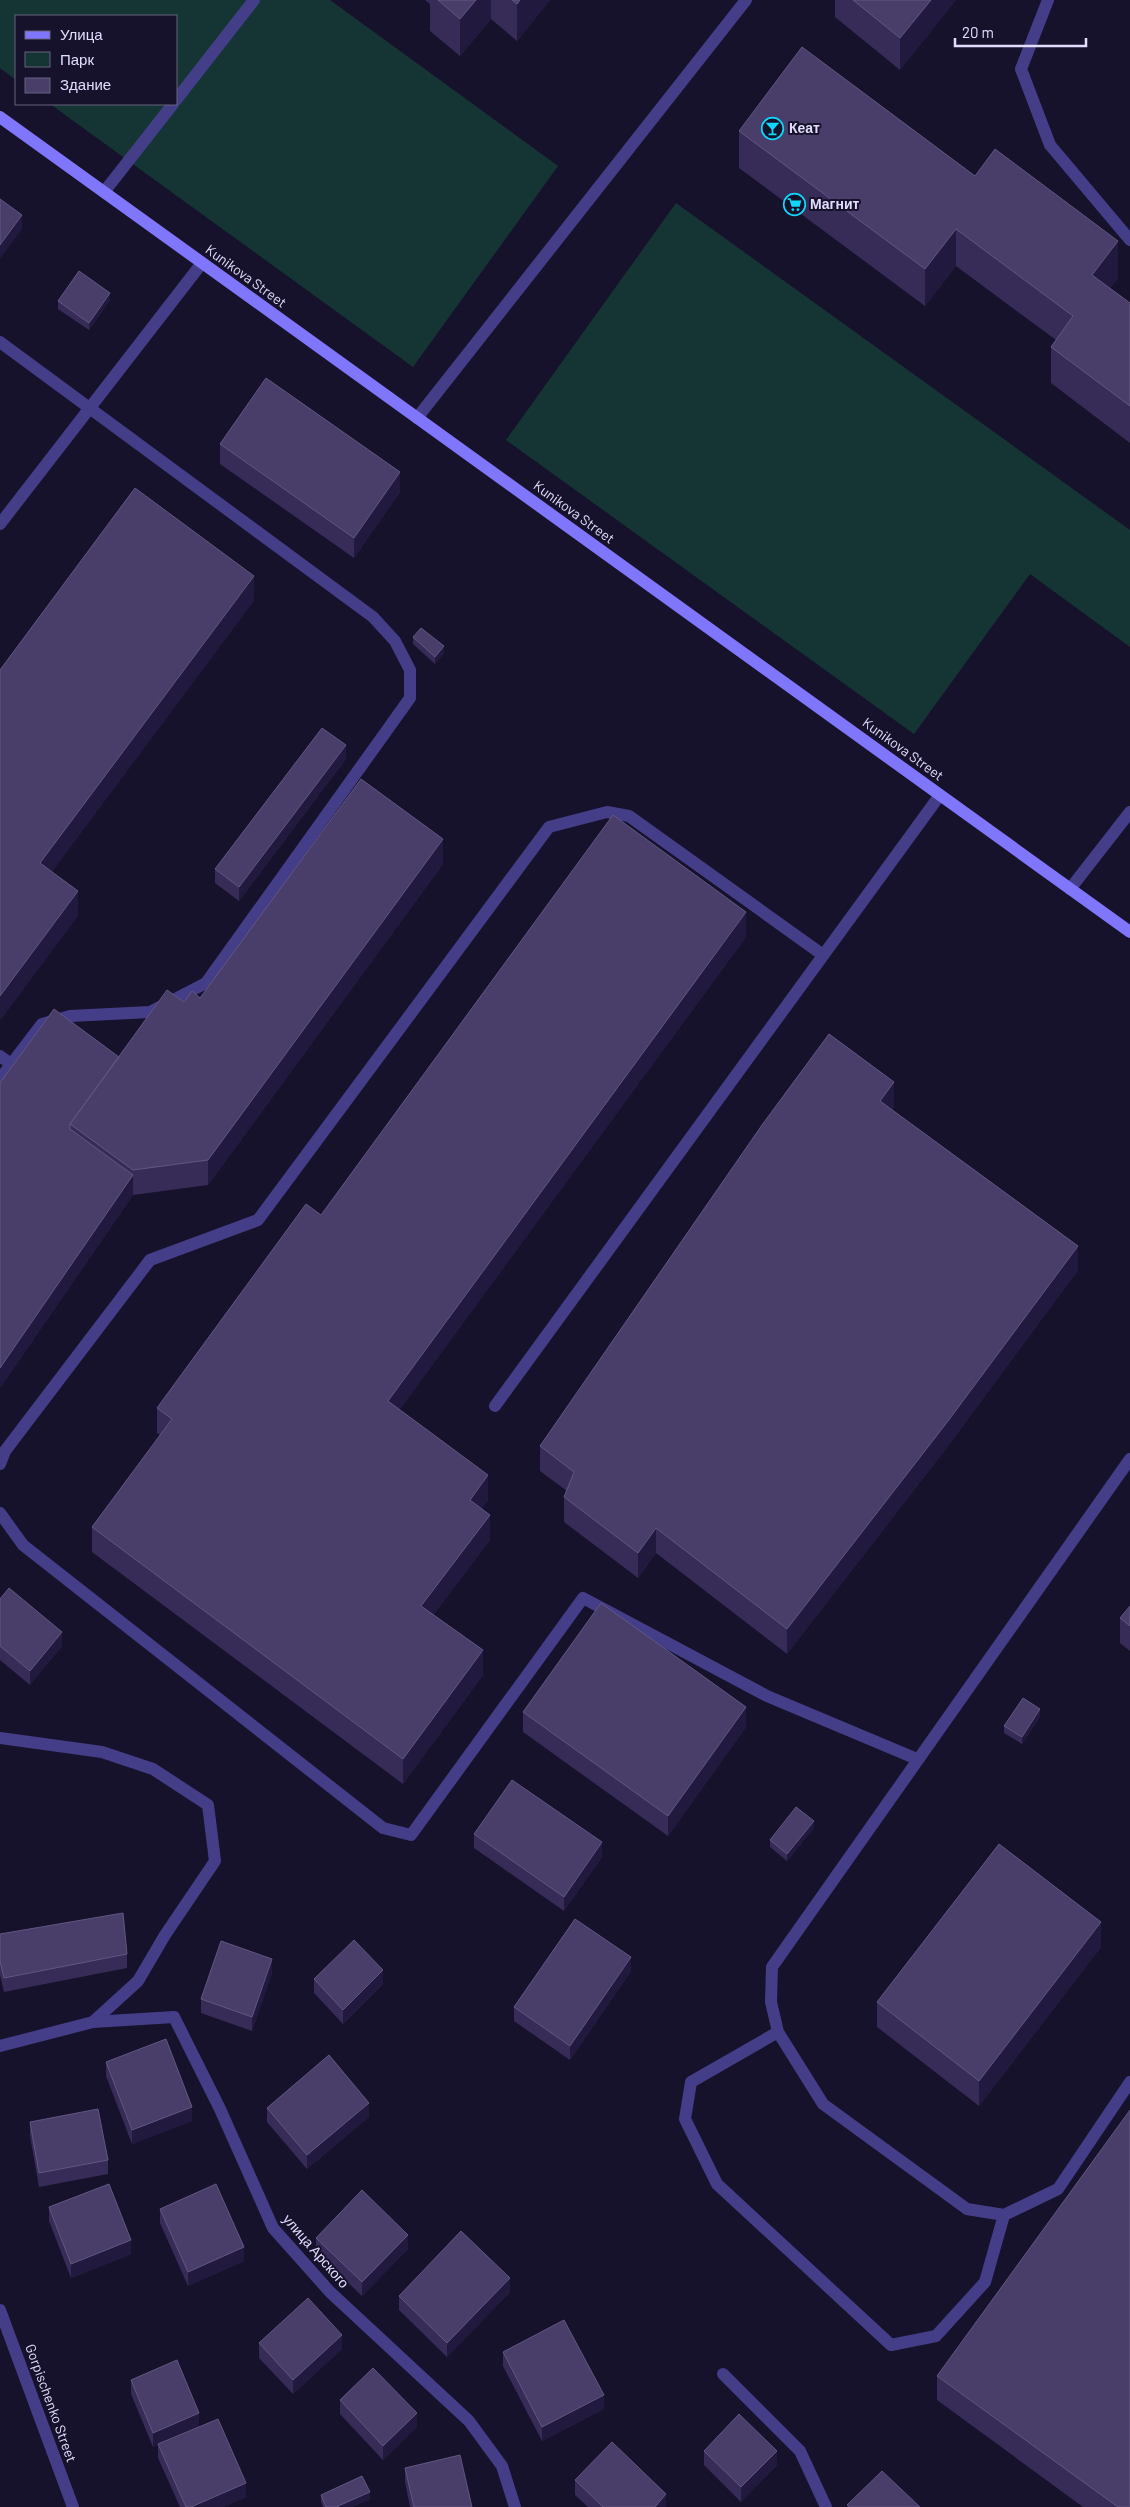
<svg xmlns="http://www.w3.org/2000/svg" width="1130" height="2507" font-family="Barlow,sans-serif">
	<rect width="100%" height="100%" fill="#17122b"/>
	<!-- green -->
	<path fill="#153535" d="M0,0H330L558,166L413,367L50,104H176V16H16V80L0,68Z
		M676,203L1130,530V647L1030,574L914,734L506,440Z"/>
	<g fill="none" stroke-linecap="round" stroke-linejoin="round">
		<!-- lane -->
		<path stroke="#443e89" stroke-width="12" d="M1048,0L1021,69L1050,145L1130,240
			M176,100L254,0
			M104,192L173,104
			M0,342L373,617L395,641L410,670V698L206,983L150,1012L70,1016L42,1024L0,1079
			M417,418L746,0
			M0,524L202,263
			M1070,889L1130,812
			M0,1056L11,1064
			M495,1406L940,795
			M1130,1459L772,1967L771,2002L778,2032L823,2104L967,2209L1004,2215L1058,2189L1130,2082
			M0,1464L5,1451L150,1260L258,1220L549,827L607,812L629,816L823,955
			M0,1513L23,1545L383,1828L411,1835L583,1598L767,1696L917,1759
			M0,1738L102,1752L153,1769L208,1805L215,1861L165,1935L138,1981L93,2022
			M778,2032L691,2082L685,2119L717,2184L891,2345L936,2336L985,2282L1004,2215
			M723,2374L800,2451L826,2507"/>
		<!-- street -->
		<path stroke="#443e89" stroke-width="12" d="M0,2046L93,2022L174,2017L220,2109L273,2228L330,2292L469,2421L502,2466L515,2507
			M0,2310L73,2507"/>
		<!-- secondary -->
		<path stroke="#8076fc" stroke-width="12" d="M0,117L1130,932"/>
	</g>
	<!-- wall -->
	<path fill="#372b58" d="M425,0H550L517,41L491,19L460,56L430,31V4Z
		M835,0H956L900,70L835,17Z
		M739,131L975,176L1118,278L1110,288L1130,303V443L1051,383V347L1056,340L956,266L925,306L739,168Z
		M110,300L89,330L58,309V301Z
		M220,444L400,492L354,558L220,464Z
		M413,637L444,653L435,664L413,644Z
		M346,759L239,901L215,883V869Z
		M443,864L208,1185L133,1195L0,1388V1083L119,1057L184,1002L200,998Z
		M746,937L399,1410L488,1500L481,1509L490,1540L433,1615L483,1675L403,1784L92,1552V1527L160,1435L157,1433V1408L321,1215Z
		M894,1107L892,1110L1078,1270L948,1446L787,1654L656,1553L638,1578L564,1522V1497L567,1491L540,1471V1446Z
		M0,1599L62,1646L30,1685L0,1660Z
		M1130,1606V1651L1120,1643V1618Z
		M523,1712L746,1727L668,1836L523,1732Z
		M1040,1717L1022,1744L1004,1733V1726Z
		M814,1828L787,1861L770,1847V1840Z
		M474,1834L602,1857L564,1911L474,1848Z
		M0,1934L127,1954V1968L4,1992L0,1975Z
		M1101,1947L979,2106L877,2027V2002Z
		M631,1971L570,2060L514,2021V2007Z
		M272,1973L252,2031L201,2013V1999Z
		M314,1979L383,1984L343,2024L314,1993Z
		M106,2062L192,2121L132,2144L106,2076Z
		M267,2108L369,2117L307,2169L267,2122Z
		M30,2122L108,2160V2174L39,2187L30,2136Z
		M49,2207L131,2254L71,2278L49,2221Z
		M160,2209L244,2261L188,2286L160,2223Z
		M316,2238L408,2249L362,2296L316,2252Z
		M510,2292L447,2357L399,2310V2296Z
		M259,2343L342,2349L293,2394L259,2358Z
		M503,2352L604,2409L542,2441L503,2366Z
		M937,2376L1130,2507H1083L937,2400Z
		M131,2380L199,2427L246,2497L223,2507H180L158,2458V2445L153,2447L131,2394Z
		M340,2400L417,2427L383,2460L340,2414Z
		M704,2451L777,2465L741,2502L704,2465Z
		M405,2468L472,2507H410L405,2482Z
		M575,2480L666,2507H588L575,2495Z
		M321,2495L370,2499L352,2507H323L321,2502Z"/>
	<!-- shaded-wall -->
	<path fill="#22193f" d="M476,0H491V19L460,56V19Z
		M520,0H550L517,41V4Z
		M931,0H956L900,70V38Z
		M22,215V229L0,259V245Z
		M956,229V266L925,306V269Z
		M1118,241V278L1092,312V275Z
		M110,293V300L89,330V323Z
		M400,472V492L354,558V538Z
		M254,576V601L40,888V863Z
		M444,646V653L435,664V657Z
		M346,745V759L239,901V887Z
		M443,839V864L208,1185V1160Z
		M78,891V916L0,1021V996Z
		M746,912V937L388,1426V1401Z
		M894,1082V1107L880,1126V1101Z
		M133,1175V1195L0,1388V1368Z
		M1078,1246V1270L948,1446L787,1654V1629Z
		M488,1475V1500L470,1525V1500Z
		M490,1515V1540L421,1631V1606Z
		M656,1528V1553L638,1578V1553Z
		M62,1632V1646L30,1685V1671Z
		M483,1650V1675L403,1784V1759Z
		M746,1707V1727L668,1836V1816Z
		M1040,1709V1717L1022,1744V1737Z
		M814,1821V1828L787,1861V1854Z
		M602,1842V1857L564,1911V1897Z
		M1101,1922V1947L979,2106V2081Z
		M631,1957V1971L570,2060V2046Z
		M272,1959V1973L252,2031V2017Z
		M383,1970V1984L343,2024V2010Z
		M369,2103V2117L307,2169V2155Z
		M192,2107V2121L132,2144V2130Z
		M408,2235V2249L362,2296V2282Z
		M131,2240V2254L71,2278V2264Z
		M244,2247V2261L188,2286V2272Z
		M510,2278V2292L447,2357V2343Z
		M342,2335V2349L293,2394V2380Z
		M604,2395V2409L542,2441V2427Z
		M199,2413V2428L153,2447V2433Z
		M417,2413V2427L383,2460V2446Z
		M777,2451V2465L741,2502V2487Z
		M246,2483V2497L223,2507H191Z
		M370,2492V2499L352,2507H336Z
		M666,2494V2507H655Z"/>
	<!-- building -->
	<path fill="#493e6a" stroke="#615781" d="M438,0H476L460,19Z
		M512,0H520L517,4Z
		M853,0H931L900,38Z
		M802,47L975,176L995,149L1118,241L1092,275L1130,303V406L1051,347L1073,316L956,229L925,269L739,131Z
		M0,199L22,215L0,245Z
		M79,271L110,293L89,323L58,301Z
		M266,378L400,472L354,538L220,444Z
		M135,488L254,576L40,863L78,891L0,996V670Z
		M421,628L444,646L435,657L413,637Z
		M322,728L346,745L239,887L215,869Z
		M361,779L443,839L208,1160L133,1170L70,1124L167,990L184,1002L192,991L200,998Z
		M613,815L746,912L388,1401L488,1475L470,1500L490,1515L421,1606L483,1650L403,1759L92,1527L172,1419L157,1408L306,1204L321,1215Z
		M54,1009L119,1057L70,1124V1129L133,1175L0,1368V1083Z
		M829,1034L894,1082L880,1101L1078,1246L948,1421L787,1629L656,1528L638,1553L564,1497L574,1472L540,1446L762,1125Z
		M9,1588L62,1632L30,1671L0,1646V1599Z
		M601,1603L746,1707L668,1816L523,1712Z
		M1130,1606V1626L1120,1618Z
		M1023,1698L1040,1709L1022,1737L1004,1726Z
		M512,1780L602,1842L564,1897L474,1834Z
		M796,1807L814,1821L787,1854L770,1840Z
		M999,1844L1101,1922L979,2081L877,2002Z
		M123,1913L127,1954L4,1978L0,1961V1934Z
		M575,1919L631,1957L570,2046L514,2007Z
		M354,1940L383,1970L343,2010L314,1979Z
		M221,1941L272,1959L252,2017L201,1999Z
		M166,2039L192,2107L132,2130L106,2062Z
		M329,2055L369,2103L307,2155L267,2108Z
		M98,2109L108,2160L39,2173L30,2122Z
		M1130,2110V2507H1118L937,2376Z
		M109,2184L131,2240L71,2264L49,2207Z
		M216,2184L244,2247L188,2272L160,2209Z
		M362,2190L408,2235L362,2282L316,2238Z
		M461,2231L510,2278L447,2343L399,2296Z
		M308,2298L342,2335L293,2380L259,2343Z
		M564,2320L604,2395L542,2427L503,2352Z
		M177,2360L199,2413L153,2433L131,2380Z
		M373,2368L417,2413L383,2446L340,2400Z
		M739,2414L777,2451L741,2487L704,2451Z
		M218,2419L246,2483L191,2507H186L158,2444Z
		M612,2442L666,2494L655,2507H603L575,2480Z
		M460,2455L472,2507H414L405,2468Z
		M882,2471L920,2507H849L847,2505Z
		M362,2476L370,2492L336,2507H326L321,2495Z"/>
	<!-- icons -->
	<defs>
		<symbol id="bar-ring" viewBox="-11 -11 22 22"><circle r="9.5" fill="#17122b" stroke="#0ed7f9" stroke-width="1.5"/><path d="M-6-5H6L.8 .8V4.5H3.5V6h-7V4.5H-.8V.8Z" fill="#0ed7f9"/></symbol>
		<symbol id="supermarket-ring" viewBox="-11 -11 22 22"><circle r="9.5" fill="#17122b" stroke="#0ed7f9" stroke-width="1.5"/><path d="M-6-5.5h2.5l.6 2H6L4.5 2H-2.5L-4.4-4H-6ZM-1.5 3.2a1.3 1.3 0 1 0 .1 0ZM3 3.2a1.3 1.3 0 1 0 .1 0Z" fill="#0ed7f9"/></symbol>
	</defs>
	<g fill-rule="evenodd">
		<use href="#bar-ring" x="760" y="116" width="25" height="25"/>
		<use href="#supermarket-ring" x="782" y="192" width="25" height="25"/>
	</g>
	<g text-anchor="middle" stroke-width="4" stroke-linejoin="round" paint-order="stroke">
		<!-- poi labels -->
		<g font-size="14" font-weight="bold" fill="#e2ddfe" stroke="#17122b" text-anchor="start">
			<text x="789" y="133">Кеат</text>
			<text x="810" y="209">Магнит</text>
		</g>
		<!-- street labels -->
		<g font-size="14" fill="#e2ddfe" stroke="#17122b">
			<text transform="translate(246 276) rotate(36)" y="5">Kunikova Street</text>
			<text transform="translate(574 512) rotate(36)" y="5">Kunikova Street</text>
			<text transform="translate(903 749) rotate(36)" y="5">Kunikova Street</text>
			<text transform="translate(316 2251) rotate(49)" y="5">улица Арского</text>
			<text transform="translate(51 2403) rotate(70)" y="5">Gorpischenko Street</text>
		</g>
	</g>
	<!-- legend -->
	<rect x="15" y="15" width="162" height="90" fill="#17122b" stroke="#68637f"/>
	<rect x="25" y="31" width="25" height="8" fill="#8076fc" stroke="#68637f"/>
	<text x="60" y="40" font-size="15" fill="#e2ddfe">Улица</text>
	<rect x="25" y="52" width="25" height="15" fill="#153535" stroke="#68637f"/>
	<text x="60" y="65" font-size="15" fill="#e2ddfe">Парк</text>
	<rect x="25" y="78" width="25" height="15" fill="#493e6a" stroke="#68637f"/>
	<text x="60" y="90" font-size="15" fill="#e2ddfe">Здание</text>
	<!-- scale -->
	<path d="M955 38v8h131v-8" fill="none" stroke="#e2ddfe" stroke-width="2.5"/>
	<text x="962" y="38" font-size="15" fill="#e2ddfe" stroke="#17122b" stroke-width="4" paint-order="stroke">20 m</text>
</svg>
